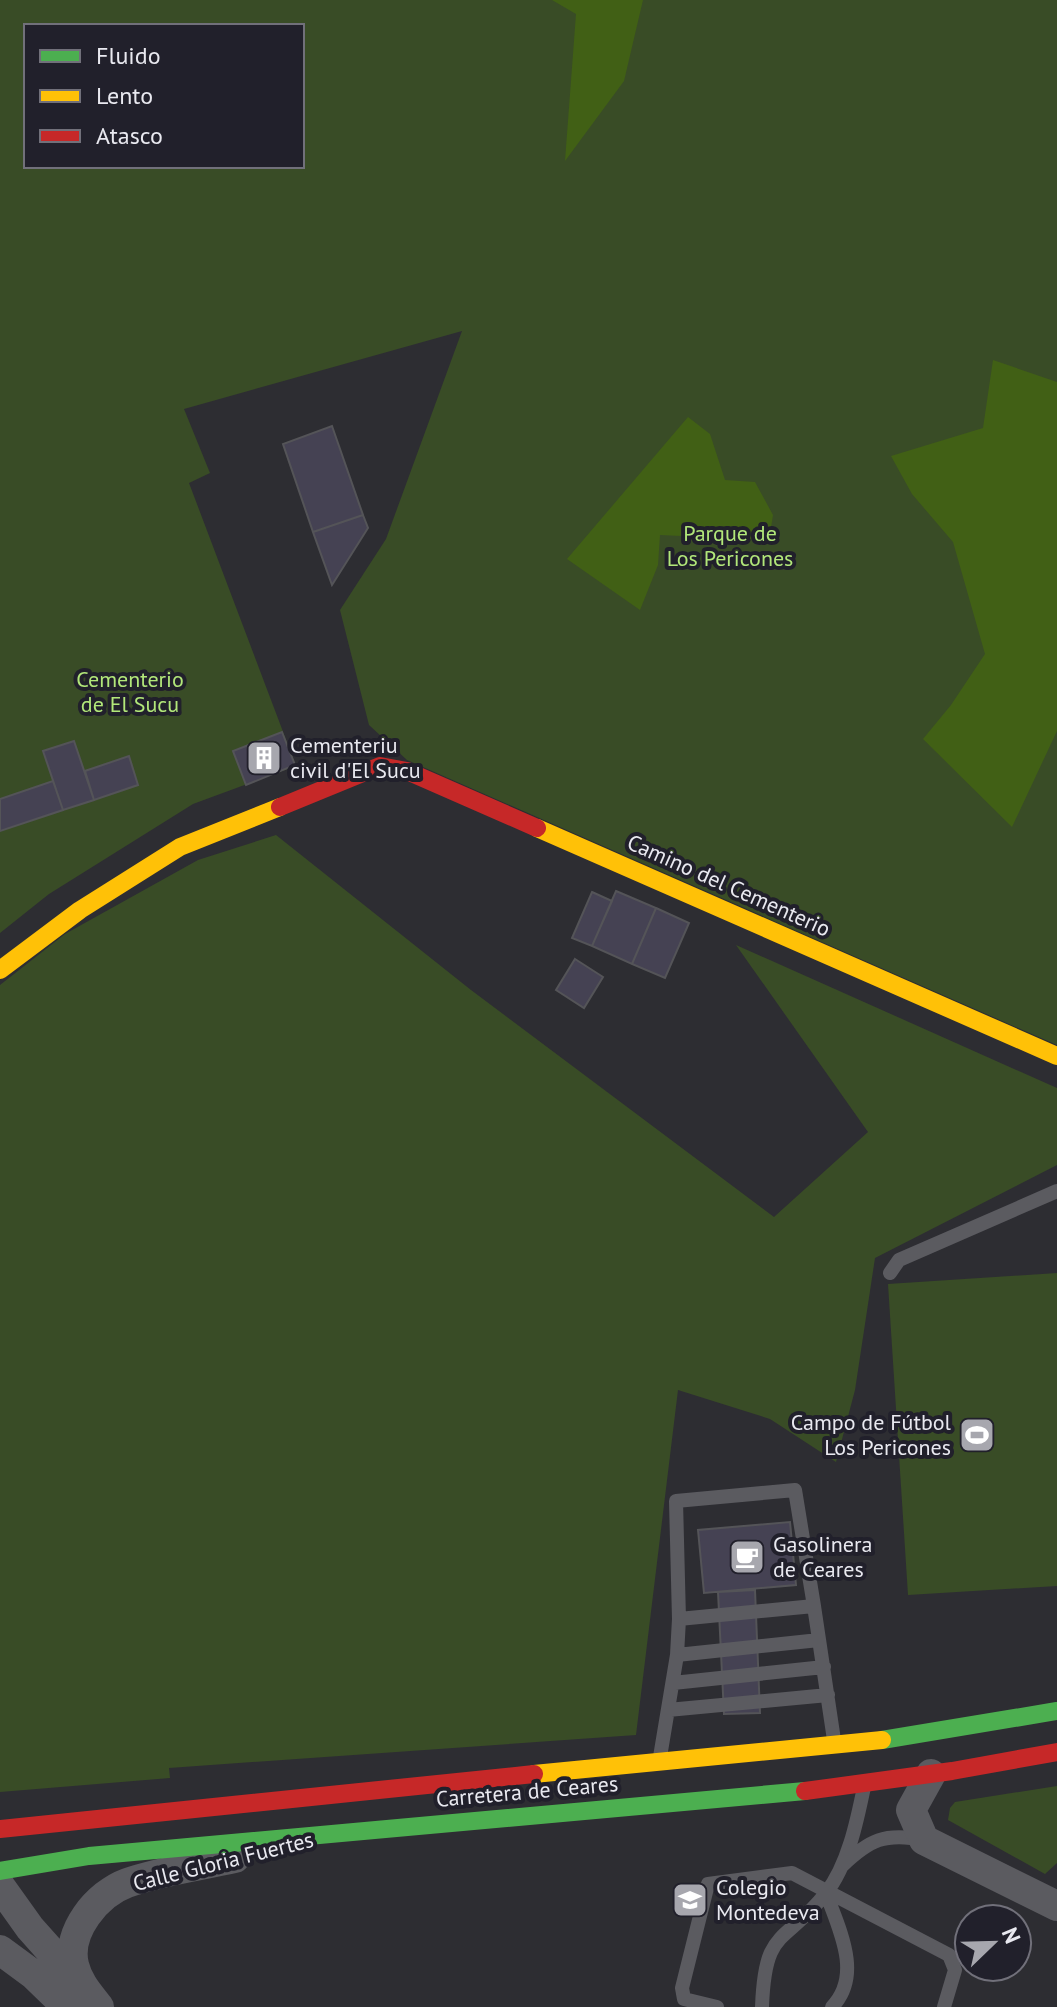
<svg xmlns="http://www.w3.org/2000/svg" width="1057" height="2007" font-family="'PT Sans',sans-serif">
	<rect width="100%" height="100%" fill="#2d2d32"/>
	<!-- green -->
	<path fill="#394c26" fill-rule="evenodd" d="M0,0H1057V1045L407,760L369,725L340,610L386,539L462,331L184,409L210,473L189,483L296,766L193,804L49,894L0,933ZM26,26H302V166H26Z
		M276,835L471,990L774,1217L868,1132L736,945L1057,1088V1165L875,1258L855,1390L836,1462L770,1419L678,1390L636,1735L169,1768L170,1778L0,1792V985L65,934L198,860Z
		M1057,1273V1586L908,1595L888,1284Z
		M1057,1786V1863L1045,1874L948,1820L950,1808L955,1802Z"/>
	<!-- forest -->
	<path fill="#416015" d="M552,0H643L624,81L565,161L576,14Z
		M993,360L1057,382V731L1012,827L923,739L951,705L985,654L953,542L912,494L891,456L983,428Z
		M688,417L710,434L725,480L755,482L773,515L769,540L660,535L658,565L640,610L567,559Z"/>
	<!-- building -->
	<path fill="#454253" stroke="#545458" stroke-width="2" d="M332,426L363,515L313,532L283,444Z
		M363,515L368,528L332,585L313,532Z
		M282,732L295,765L246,785L233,751Z
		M74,741L94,800L63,810L43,751Z
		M129,756L138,785L94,800L85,771Z
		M53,781L63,810L0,831V799Z
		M616,891L656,908L632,964L592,946Z
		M592,892L612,901L592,946L572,938Z
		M656,908L689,923L665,978L632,964Z
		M575,959L603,977L584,1008L556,990Z
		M790,1522L796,1585L704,1593L698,1530Z
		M755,1590L760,1713L724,1714L718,1592Z"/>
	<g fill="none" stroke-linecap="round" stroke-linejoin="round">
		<!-- lane -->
		<path stroke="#5b5b60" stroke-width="14" d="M890,1273L899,1260L1057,1191
			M679,1619L676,1501L795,1490L814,1606
			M677,1655L819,1640
			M673,1683L824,1667
			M668,1710L828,1695
			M660,1757L677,1655L679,1619L814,1606L834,1740
			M842,1866C869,1840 885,1832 924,1840
			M826,1893C839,1929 863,1975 832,2007
			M717,2007L684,1999L682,1988L708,1884L792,1873L949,1955L955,1970L944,2007
			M762,2007C765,1926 784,1946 826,1893C848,1865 857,1821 864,1787"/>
		<!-- street -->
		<path stroke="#5b5b60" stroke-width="30" d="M931,1774L911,1810L924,1840L1057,1906
			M0,1886L30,1928L79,1983
			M0,1950L34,1975L67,2007
			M99,2007C89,1994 78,1982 74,1965C66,1932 97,1894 127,1883C161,1871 200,1866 235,1858"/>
		<!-- fast -->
		<path stroke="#4caf50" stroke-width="18" d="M882,1740L1057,1711
			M0,1871L89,1856L805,1791"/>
		<!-- slow -->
		<path stroke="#ffc107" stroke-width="18" d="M537,828L1057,1056
			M0,970L80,910L180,847L280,807
			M534,1774L882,1740"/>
		<!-- jam -->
		<path stroke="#c62828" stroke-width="18" d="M280,807L380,766L407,771L537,828
			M805,1791L952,1771L1057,1752
			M0,1829L534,1774"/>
	</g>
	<!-- icons -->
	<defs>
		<symbol id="building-square" viewBox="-11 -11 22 22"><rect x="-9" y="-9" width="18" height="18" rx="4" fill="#a7a7ae" stroke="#21202b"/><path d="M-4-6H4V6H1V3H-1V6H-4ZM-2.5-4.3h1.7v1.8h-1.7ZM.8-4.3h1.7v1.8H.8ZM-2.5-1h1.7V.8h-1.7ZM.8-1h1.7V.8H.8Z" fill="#fff"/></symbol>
		<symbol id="stadium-square" viewBox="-11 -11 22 22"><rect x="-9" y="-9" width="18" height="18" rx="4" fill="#a7a7ae" stroke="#21202b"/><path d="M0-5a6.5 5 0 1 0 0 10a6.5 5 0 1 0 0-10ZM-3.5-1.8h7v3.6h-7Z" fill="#fff"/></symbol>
		<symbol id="cafe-square" viewBox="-11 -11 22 22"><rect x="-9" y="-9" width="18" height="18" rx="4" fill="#a7a7ae" stroke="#21202b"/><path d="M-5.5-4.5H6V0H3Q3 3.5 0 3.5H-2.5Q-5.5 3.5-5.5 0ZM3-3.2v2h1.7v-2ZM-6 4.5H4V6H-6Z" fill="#fff"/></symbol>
		<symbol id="school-square" viewBox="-11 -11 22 22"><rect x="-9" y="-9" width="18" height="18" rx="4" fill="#a7a7ae" stroke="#21202b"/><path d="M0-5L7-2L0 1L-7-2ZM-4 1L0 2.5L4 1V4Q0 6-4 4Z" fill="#fff"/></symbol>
	</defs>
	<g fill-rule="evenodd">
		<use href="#building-square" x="244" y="738" width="40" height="40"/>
		<use href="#stadium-square" x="957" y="1415" width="40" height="40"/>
		<use href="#cafe-square" x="727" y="1537" width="40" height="40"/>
		<use href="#school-square" x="670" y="1880" width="40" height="40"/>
	</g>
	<g text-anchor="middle" stroke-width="8" stroke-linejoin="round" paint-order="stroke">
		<!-- park labels -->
		<g font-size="22" fill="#b2e77a" stroke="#21202b">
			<text x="730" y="541">Parque de<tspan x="730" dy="25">Los Pericones</tspan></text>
			<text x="130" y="687">Cementerio<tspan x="130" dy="25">de El Sucu</tspan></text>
		</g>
		<!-- poi labels -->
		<g font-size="22" fill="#e9e9f0" stroke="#21202b" text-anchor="start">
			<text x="290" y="753">Cementeriu<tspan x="290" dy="25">civil d'El Sucu</tspan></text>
			<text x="951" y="1430" text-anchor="end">Campo de Fútbol<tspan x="951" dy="25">Los Pericones</tspan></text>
			<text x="773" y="1552">Gasolinera<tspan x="773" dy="25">de Ceares</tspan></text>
			<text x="716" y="1895">Colegio<tspan x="716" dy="25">Montedeva</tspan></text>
		</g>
		<!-- street labels -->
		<g font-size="22" fill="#e9e9f0" stroke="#21202b">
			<text transform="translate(729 885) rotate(24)" y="8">Camino del Cementerio</text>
			<text transform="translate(527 1791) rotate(-5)" y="8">Carretera de Ceares</text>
			<text transform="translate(223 1861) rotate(-14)" y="8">Calle Gloria Fuertes</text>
		</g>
	</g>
	<!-- legend -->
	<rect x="24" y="24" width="280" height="144" fill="#21202b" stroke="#71707a" stroke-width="2"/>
	<rect x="40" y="50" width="40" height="12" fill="#4caf50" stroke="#71707a" stroke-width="2"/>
	<text x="96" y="64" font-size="24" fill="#e9e9f0">Fluido</text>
	<rect x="40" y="90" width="40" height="12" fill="#ffc107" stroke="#71707a" stroke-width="2"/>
	<text x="96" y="104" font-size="24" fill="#e9e9f0">Lento</text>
	<rect x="40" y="130" width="40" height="12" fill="#c62828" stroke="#71707a" stroke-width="2"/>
	<text x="96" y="144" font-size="24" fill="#e9e9f0">Atasco</text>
	<!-- north arrow -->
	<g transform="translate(993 1943) rotate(67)"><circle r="38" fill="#21202b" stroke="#71707a" stroke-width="2"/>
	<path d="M0-6L14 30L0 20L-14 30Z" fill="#a7a7ae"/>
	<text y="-12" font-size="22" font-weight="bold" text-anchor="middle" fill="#e9e9f0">N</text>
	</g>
</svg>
